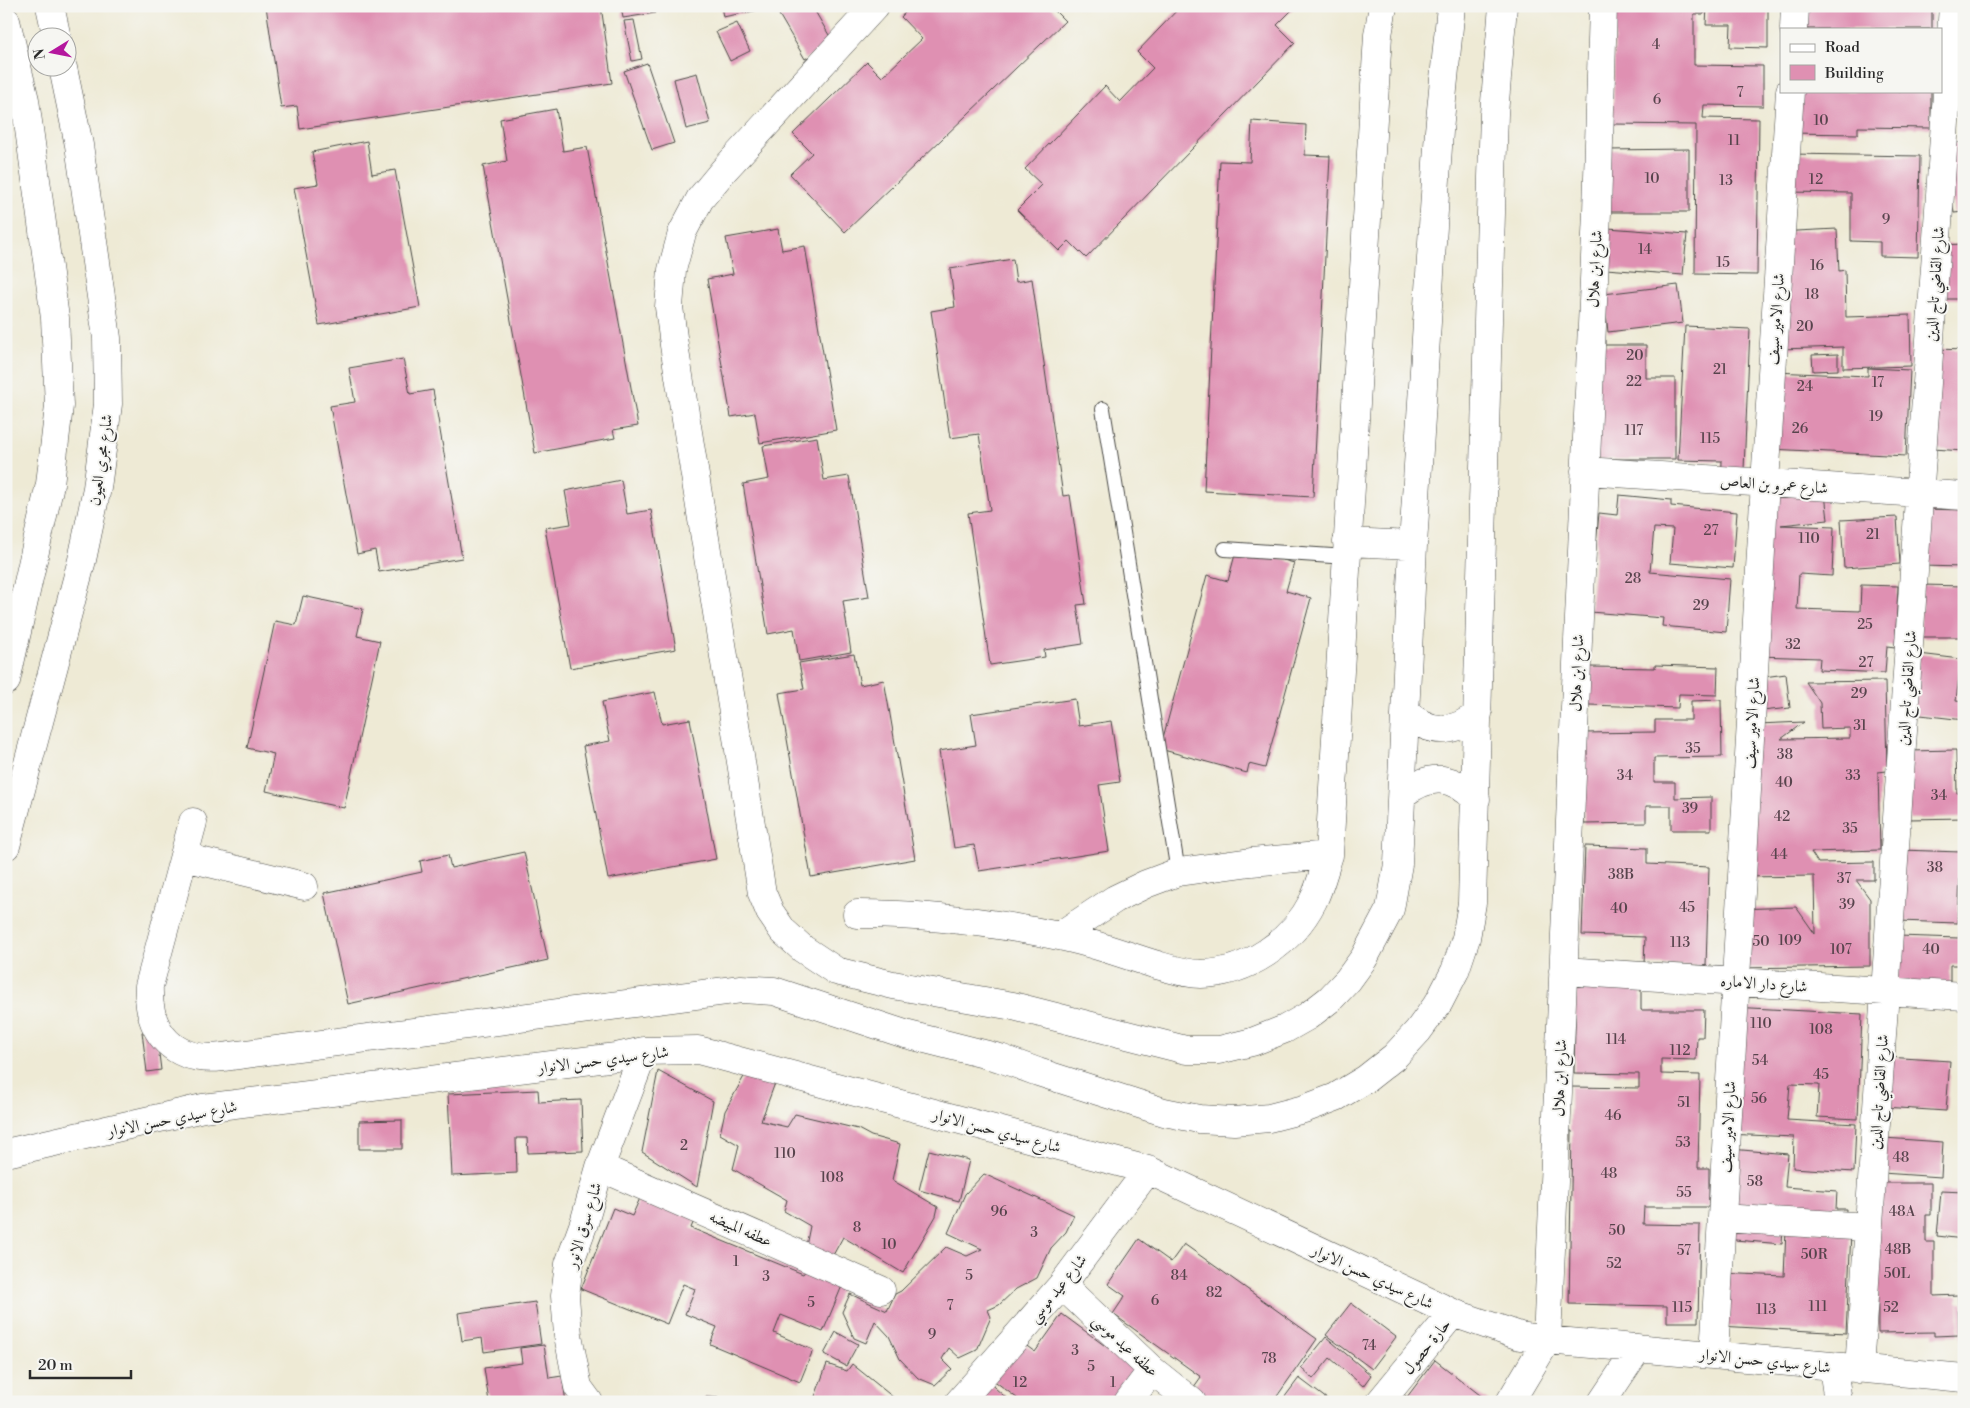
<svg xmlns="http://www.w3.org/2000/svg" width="1970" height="1408" font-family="'Libre Bodoni',Amiri,serif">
	<rect width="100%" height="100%" fill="#f6f6f2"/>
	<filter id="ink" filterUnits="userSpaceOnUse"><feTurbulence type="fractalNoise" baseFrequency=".02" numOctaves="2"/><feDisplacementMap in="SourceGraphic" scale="10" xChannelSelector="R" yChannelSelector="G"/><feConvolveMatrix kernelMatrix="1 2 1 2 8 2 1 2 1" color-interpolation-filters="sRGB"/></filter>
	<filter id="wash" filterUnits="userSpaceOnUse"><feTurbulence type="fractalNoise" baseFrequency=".0096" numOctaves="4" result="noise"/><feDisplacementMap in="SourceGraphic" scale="20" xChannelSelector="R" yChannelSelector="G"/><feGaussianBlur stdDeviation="1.12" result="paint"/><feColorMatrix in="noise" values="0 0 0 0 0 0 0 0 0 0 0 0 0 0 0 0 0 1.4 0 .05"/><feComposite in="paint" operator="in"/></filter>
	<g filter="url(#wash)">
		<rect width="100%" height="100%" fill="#eeead5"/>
		<g id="blocks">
			<!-- building -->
			<path fill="#df90b2" d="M266,6H601L612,83L300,129L297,106L281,108Z
				M621,6H654L655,13L623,18Z
				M721,6H763L764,9L723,17Z
				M774,6H812L833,42L805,59Z
				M911,6H1050L1065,21L845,232L790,174L812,153L793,134L867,62L882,77L922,39L901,17Z
				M1181,6H1291L1293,9L1277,25L1295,43L1086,258L1069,241L1059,251L1017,210L1042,185L1025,169L1105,86L1120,102L1153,68L1137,52Z
				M1615,6H1704V14H1694V65L1763,66V106L1704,105L1703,118L1759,119L1757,275L1695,274L1696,125L1613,124Z
				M1707,6H1768V48L1730,47L1731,25H1706Z
				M1796,6H1932V29H1796Z
				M634,20L642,59L632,61L624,21Z
				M737,23L750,51L730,61L716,32Z
				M647,63L674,143L652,150L624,71Z
				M697,73L710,123L686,129L674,79Z
				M1789,91H1931V128L1858,127V134L1788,133Z
				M556,109L563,151L587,147L638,426L613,430L615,438L535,453L483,166L507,161L500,119Z
				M1252,121L1306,125L1305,155L1330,156L1313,497L1204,491L1220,161L1250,162Z
				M367,141L372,174L395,170L420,307L319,325L294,188L318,184L312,152Z
				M1964,142V212L1954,213L1945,144Z
				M1689,149V212H1608L1607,150Z
				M1789,154L1920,156L1918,257L1880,256V242L1851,241V193L1788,192Z
				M1608,228L1687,234L1683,275L1606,269Z
				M778,229L782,250L805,246L836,430L760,443L755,413L731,417L707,279L733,274L726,238Z
				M1837,229L1839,271L1845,270L1846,317L1910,315L1911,366L1843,368V347L1780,349L1777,232Z
				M1964,244V299H1940L1939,245Z
				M1013,259L1016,282L1032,279L1063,496L1070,495L1086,604L1077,605L1083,644L1044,650L1045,657L990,665L968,513L990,510L979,434L950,438L931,311L955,307L950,269Z
				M1678,285L1683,323L1608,332L1604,294Z
				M1685,326L1750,329L1743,493L1721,492L1722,461L1678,460Z
				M1596,345H1646V378H1675V459H1597Z
				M1936,349L1964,350V451L1933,449Z
				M1838,354V370L1813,371L1812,355Z
				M403,359L410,394L433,390L462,558L379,572L375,550L357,554L330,406L355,402L349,368Z
				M1868,368L1910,370L1906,456L1771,449L1774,372L1868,376Z
				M817,437L824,480L849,476L869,597L843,601L851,652L799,661L794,629L768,634L743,484L769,479L763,446Z
				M621,480L627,514L651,510L676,649L570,668L545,528L571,524L565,491Z
				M1824,485L1828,520L1781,525L1834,527L1832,576L1799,574L1797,609L1860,611L1861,585L1898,586L1895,647L1887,646L1885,673L1819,670L1820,658L1757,656L1771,491Z
				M1619,495L1671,500V506L1737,512L1733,568L1670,563L1673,529L1654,528L1650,572L1730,579L1726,632L1662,626L1663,618L1590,612L1599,513L1617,515Z
				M1922,509L1964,510V567L1920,566Z
				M1897,517L1900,564L1844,568L1841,520Z
				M1237,547L1294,563L1286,591L1311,598L1265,768L1249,764L1247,773L1160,749L1207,575L1228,581Z
				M1922,585L1964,586V637H1920Z
				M303,596L363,609L357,636L380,641L344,808L266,791L274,754L247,748L275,621L296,625Z
				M854,654L860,685L884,680L915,859L811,877L779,693L804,689L799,663Z
				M1919,654L1961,659L1956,701L1964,702V720L1912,714Z
				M1655,665L1718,667L1717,695L1679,694L1678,708L1589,705L1590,667L1655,668Z
				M1786,674L1790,708L1753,712L1749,679Z
				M1885,681L1887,771L1878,772L1880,850L1811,852L1818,863L1874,862V880H1856L1870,899V966L1738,968L1737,909L1796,907L1815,934L1814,876L1744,877L1758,724L1804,722L1781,739L1850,738V728L1821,729L1820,703L1806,682Z
				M655,692L662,724L690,719L716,859L608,879L583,746L610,741L602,702Z
				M1075,699L1079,726L1111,721L1120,782L1099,785L1109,851L979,871L974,845L954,848L939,751L976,745L971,714Z
				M1721,700L1722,757L1654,758V782H1675V798L1711,797V830H1671V806H1646V823L1584,824L1583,733L1655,732V720H1691V701Z
				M1956,750L1957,793H1964V818L1909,819V751Z
				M1585,846L1647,848V864L1709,867L1706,966L1644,964L1645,937L1582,935Z
				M1900,850L1961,852L1958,923L1898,921Z
				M524,852L548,960L348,1004L324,893L422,872L420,861L448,855L451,868Z
				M1961,887H1964V965H1950V984L1897,982L1898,936L1959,938Z
				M1576,980L1641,981V1010H1704L1703,1037H1697L1696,1060L1661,1059V1074L1700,1075L1698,1168H1709V1207H1644L1643,1224L1700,1225L1698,1322H1667V1306L1569,1304L1572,1131H1570V1087L1639,1088V1074L1574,1073Z
				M1733,1007L1862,1014L1858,1119L1817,1117L1819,1085L1790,1084L1787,1120L1856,1124L1854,1172L1793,1168L1794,1137L1727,1134Z
				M156,1030L161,1070L147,1072L142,1032Z
				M1887,1057L1950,1061L1946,1111L1883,1107Z
				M658,1071L713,1101L697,1187L642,1152Z
				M747,1071L775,1083L761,1121L787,1127L795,1114L858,1129L871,1136L900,1144L892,1180L938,1207L936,1216L903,1273L843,1237L832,1257L805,1251L810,1226L784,1211L787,1200L733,1169L739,1145L720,1134L725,1111Z
				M538,1090L539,1102L581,1100L583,1151L528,1153L527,1138H516L517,1173L452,1176L448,1094Z
				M402,1120V1149H359V1121Z
				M1884,1138L1943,1142L1941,1177L1882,1173Z
				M1719,1148L1788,1154L1785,1187L1837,1191L1836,1209H1846L1845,1231L1783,1226L1782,1244L1712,1238Z
				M929,1150L969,1160L959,1201L919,1190Z
				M984,1174L1074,1215L1066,1232L1051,1248L1037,1278L1016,1289L999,1305L988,1310L991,1317L977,1350L960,1358L949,1348L942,1359L952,1369L935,1385L918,1378L900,1359L889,1336L875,1321L866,1343L854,1338L842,1312L850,1294L887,1311L895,1294L901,1291L946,1247L967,1256L982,1249L948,1233L965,1194Z
				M1877,1183H1931V1215H1926V1242H1934V1296L1958,1295L1959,1335L1934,1336V1332L1878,1333Z
				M1941,1191L1964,1192V1239L1937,1236Z
				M641,1196L695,1218L691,1228L803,1274L809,1266L844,1281L823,1332L781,1315L774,1333L813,1350L800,1382L710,1344L717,1327L685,1314L695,1289L683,1284L667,1324L581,1289L613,1208L632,1216Z
				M1786,1230L1851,1233L1846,1333L1719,1326L1721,1273L1784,1276Z
				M1139,1239L1171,1262L1184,1244L1317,1339L1273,1402H1206L1191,1391L1201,1377L1113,1314L1125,1296L1108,1284Z
				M535,1302L541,1344L484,1352L482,1338L462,1341L458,1313Z
				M1351,1303L1396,1337L1372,1369L1326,1335Z
				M1959,1303H1964V1344H1962Z
				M1062,1314L1139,1371L1117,1402H1022L992,1379L1020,1341L1035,1352Z
				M836,1332L858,1344L846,1366L824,1354Z
				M1326,1337L1371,1375L1363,1386L1330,1358L1313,1379L1301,1368Z
				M544,1345L549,1378L562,1376L566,1402H489L484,1368L522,1363L520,1348Z
				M1435,1360L1489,1402H1382L1394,1386L1407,1397Z
				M827,1364L847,1371L852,1364L899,1402H813Z
				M1299,1378L1331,1402H1281Z
				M987,1381L1011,1402H969Z
				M705,1397L766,1400V1402H704Z"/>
		</g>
	</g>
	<g filter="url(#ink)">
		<use href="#blocks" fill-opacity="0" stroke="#484844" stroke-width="1"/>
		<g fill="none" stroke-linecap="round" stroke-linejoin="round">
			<defs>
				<path id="service" d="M1103,409L1178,872
					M1225,549L1347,557"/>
				<path id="minor" d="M875,6L724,170L700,199L682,233L672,270L669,307L674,345L762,893L770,912L783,931L803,949L836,971L893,985L1013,1006L1186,1050H1219L1252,1042L1285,1029L1308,1016L1330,999L1348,980L1364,958L1390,909L1398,864L1413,545L1439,131L1451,6
					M1794,29L1795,6
					M1585,471L1964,496
					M1347,542L1413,545
					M1406,713C1431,735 1453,734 1478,714
					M1403,794C1430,773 1452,775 1476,799
					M193,822L149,986C147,1034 175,1063 223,1057L741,989L774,991L905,1034L1000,1058L1038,1072L1164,1112L1199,1119L1234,1121L1269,1118L1304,1109L1336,1097L1366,1079L1394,1057L1418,1031L1439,1002L1455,971L1466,938L1472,903L1492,177L1494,114L1503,6
					M184,857L304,886
					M857,914C925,914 992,922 1059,936C1092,942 1124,955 1157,965C1171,969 1187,974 1201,974C1248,973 1292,942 1313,901C1320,887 1324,870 1329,855L1378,35L1383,6
					M1059,936L1115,899L1146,884L1178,872L1251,862L1329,855
					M1563,971L1964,996
					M6,1153L203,1108L616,1057L644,1051L698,1050L1148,1170L1453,1313L1520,1336L1547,1340L1964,1378
					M600,1167L881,1290
					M1722,1218L1869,1227
					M1062,1285L1152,1370L1192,1402
					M1714,1354L1765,483L1790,91
					M1833,1367L1838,1402
					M1859,1369L1953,6
					M589,1402L578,1387L568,1335L565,1296L569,1264L584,1223L600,1167L644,1051
					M959,1402L1062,1285L1148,1170
					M1128,1402L1152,1370
					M1380,1402L1453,1313
					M1510,1402L1547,1340L1597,212L1603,6
					M1602,1402L1638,1348"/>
				<path id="primary" d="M50,6L57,38
					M6,21L25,100L55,318L59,406L50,484L6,681
					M6,846L82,560L97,488L108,404L107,338L79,145L63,68"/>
			</defs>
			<!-- service casing -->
			<use href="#service" stroke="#484844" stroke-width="16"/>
			<!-- minor casing -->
			<use href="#minor" stroke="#484844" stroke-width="29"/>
			<!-- primary casing -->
			<use href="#primary" stroke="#484844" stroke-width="29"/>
			<!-- service -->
			<use href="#service" stroke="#fff" stroke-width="14"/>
			<!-- minor -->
			<use href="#minor" stroke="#fff" stroke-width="28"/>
			<!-- primary -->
			<use href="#primary" stroke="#fff" stroke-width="28"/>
		</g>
	</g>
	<g text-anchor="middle" stroke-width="4" stroke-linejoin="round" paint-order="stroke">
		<!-- number labels -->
		<g font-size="14" fill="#58444d">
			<text x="1656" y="49">4</text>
			<text x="1740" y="97">7</text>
			<text x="1657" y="104">6</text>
			<text x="1821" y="125">10</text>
			<text x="1734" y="145">11</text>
			<text x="1652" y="183">10</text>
			<text x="1816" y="184">12</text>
			<text x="1726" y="185">13</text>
			<text x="1886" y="224">9</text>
			<text x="1645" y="254">14</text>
			<text x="1723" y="267">15</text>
			<text x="1817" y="270">16</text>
			<text x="1812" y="299">18</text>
			<text x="1805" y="331">20</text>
			<text x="1635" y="360">20</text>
			<text x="1720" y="374">21</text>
			<text x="1634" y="386">22</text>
			<text x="1878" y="387">17</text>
			<text x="1805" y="391">24</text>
			<text x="1876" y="421">19</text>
			<text x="1800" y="433">26</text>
			<text x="1634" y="435">117</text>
			<text x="1710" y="443">115</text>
			<text x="1711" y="535">27</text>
			<text x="1873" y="539">21</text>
			<text x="1809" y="543">110</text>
			<text x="1633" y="583">28</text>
			<text x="1701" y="610">29</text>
			<text x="1865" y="629">25</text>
			<text x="1793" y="649">32</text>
			<text x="1866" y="667">27</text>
			<text x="1859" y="698">29</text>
			<text x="1860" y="730">31</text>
			<text x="1693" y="753">35</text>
			<text x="1785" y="759">38</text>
			<text x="1625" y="780">34</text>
			<text x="1853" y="780">33</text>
			<text x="1784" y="787">40</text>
			<text x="1939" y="800">34</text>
			<text x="1690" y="813">39</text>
			<text x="1782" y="821">42</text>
			<text x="1850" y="833">35</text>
			<text x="1779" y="859">44</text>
			<text x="1935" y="872">38</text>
			<text x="1621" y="879">38B</text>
			<text x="1844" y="883">37</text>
			<text x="1847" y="909">39</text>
			<text x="1687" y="912">45</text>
			<text x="1619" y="913">40</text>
			<text x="1790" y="945">109</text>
			<text x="1761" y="946">50</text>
			<text x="1680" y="947">113</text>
			<text x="1841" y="954">107</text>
			<text x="1931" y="954">40</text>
			<text x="1761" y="1028">110</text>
			<text x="1821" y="1034">108</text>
			<text x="1616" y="1044">114</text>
			<text x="1680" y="1055">112</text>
			<text x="1760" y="1065">54</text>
			<text x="1821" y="1079">45</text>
			<text x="1759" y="1103">56</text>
			<text x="1684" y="1107">51</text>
			<text x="1613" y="1120">46</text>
			<text x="1683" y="1147">53</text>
			<text x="684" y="1150">2</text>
			<text x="785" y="1158">110</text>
			<text x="1901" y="1162">48</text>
			<text x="1609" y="1178">48</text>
			<text x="832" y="1182">108</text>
			<text x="1755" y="1186">58</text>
			<text x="1684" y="1197">55</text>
			<text x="999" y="1216">96</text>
			<text x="1902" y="1216">48A</text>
			<text x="857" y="1232">8</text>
			<text x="1617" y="1235">50</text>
			<text x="1034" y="1237">3</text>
			<text x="889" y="1249">10</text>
			<text x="1898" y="1254">48B</text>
			<text x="1684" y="1255">57</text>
			<text x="1814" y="1259">50R</text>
			<text x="736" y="1266">1</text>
			<text x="1614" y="1268">52</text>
			<text x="1897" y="1278">50L</text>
			<text x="969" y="1280">5</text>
			<text x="1179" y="1280">84</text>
			<text x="766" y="1281">3</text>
			<text x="1214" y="1297">82</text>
			<text x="1155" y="1305">6</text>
			<text x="811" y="1307">5</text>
			<text x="950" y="1310">7</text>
			<text x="1818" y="1311">111</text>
			<text x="1682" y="1312">115</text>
			<text x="1891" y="1312">52</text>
			<text x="1766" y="1314">113</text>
			<text x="932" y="1339">9</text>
			<text x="1369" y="1350">74</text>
			<text x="1075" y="1355">3</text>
			<text x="1269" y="1363">78</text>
			<text x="1091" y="1371">5</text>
			<text x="1020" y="1387">12</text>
			<text x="1113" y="1387">1</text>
		</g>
		<!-- street labels -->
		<g font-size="16" fill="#2b2b2b" stroke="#f6f6f2">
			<text transform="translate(1594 269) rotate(-87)" y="6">شارع ابن هلال</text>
			<text transform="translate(1934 284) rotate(-86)" y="6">شارع القاضي تاج الدين</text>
			<text transform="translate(1775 319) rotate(-86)" y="6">شارع الامير سيف</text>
			<text transform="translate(100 460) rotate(-82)" y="6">شارع مجري العيون</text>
			<text transform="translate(1774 484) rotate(4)" y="6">شارع عمرو بن العاص</text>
			<text transform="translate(1576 673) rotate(-88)" y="6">شارع ابن هلال</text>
			<text transform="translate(1906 688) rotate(-86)" y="6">شارع القاضي تاج الدين</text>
			<text transform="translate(1751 723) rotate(-87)" y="6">شارع الامير سيف</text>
			<text transform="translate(1764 983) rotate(4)" y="6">شارع دار الاماره</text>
			<text transform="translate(603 1059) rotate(-7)" y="6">شارع سيدي حسن الانوار</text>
			<text transform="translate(1559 1078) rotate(-88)" y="6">شارع ابن هلال</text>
			<text transform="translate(1878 1092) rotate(-86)" y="6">شارع القاضي تاج الدين</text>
			<text transform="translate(172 1118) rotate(-11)" y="6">شارع سيدي حسن الانوار</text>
			<text transform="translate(1727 1127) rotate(-87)" y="6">شارع الامير سيف</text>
			<text transform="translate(997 1130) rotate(15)" y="6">شارع سيدي حسن الانوار</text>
			<text transform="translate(583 1225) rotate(-73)" y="6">شارع سوق الانور</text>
			<text transform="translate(741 1228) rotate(24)" y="6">عطفه المبيضه</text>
			<text transform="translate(1373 1276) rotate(25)" y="6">شارع سيدي حسن الانوار</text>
			<text transform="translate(1057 1288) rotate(-51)" y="6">شارع عيد موسي</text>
			<text transform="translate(1126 1345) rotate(43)" y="6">عطفه عيد موسي</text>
			<text transform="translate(1426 1346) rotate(-51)" y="6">حارة حصول</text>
			<text transform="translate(1765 1360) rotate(6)" y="6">شارع سيدي حسن الانوار</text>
		</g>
	</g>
	<!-- margin -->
	<rect width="1970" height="1408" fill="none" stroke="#f6f6f2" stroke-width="25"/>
	<!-- legend -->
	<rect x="1780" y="28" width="162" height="65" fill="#f6f6f2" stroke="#a5a5a2"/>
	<rect x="1790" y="44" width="25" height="8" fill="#ffffff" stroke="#a5a5a2"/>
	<text x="1825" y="52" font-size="15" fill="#2b2b2b">Road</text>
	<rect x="1790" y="65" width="25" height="15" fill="#df90b2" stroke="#a5a5a2"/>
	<text x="1825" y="78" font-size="15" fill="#2b2b2b">Building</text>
	<!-- north arrow -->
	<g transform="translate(52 52) rotate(260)"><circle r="24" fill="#f6f6f2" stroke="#a5a5a2"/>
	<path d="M0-4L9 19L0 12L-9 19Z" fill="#b5179e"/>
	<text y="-8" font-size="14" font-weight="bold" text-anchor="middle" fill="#2b2b2b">N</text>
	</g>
	<!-- scale -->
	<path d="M30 1370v8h101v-8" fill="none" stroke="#2b2b2b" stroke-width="2.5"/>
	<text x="38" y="1370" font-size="15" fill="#2b2b2b" stroke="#f6f6f2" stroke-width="4" paint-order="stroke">20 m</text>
</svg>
